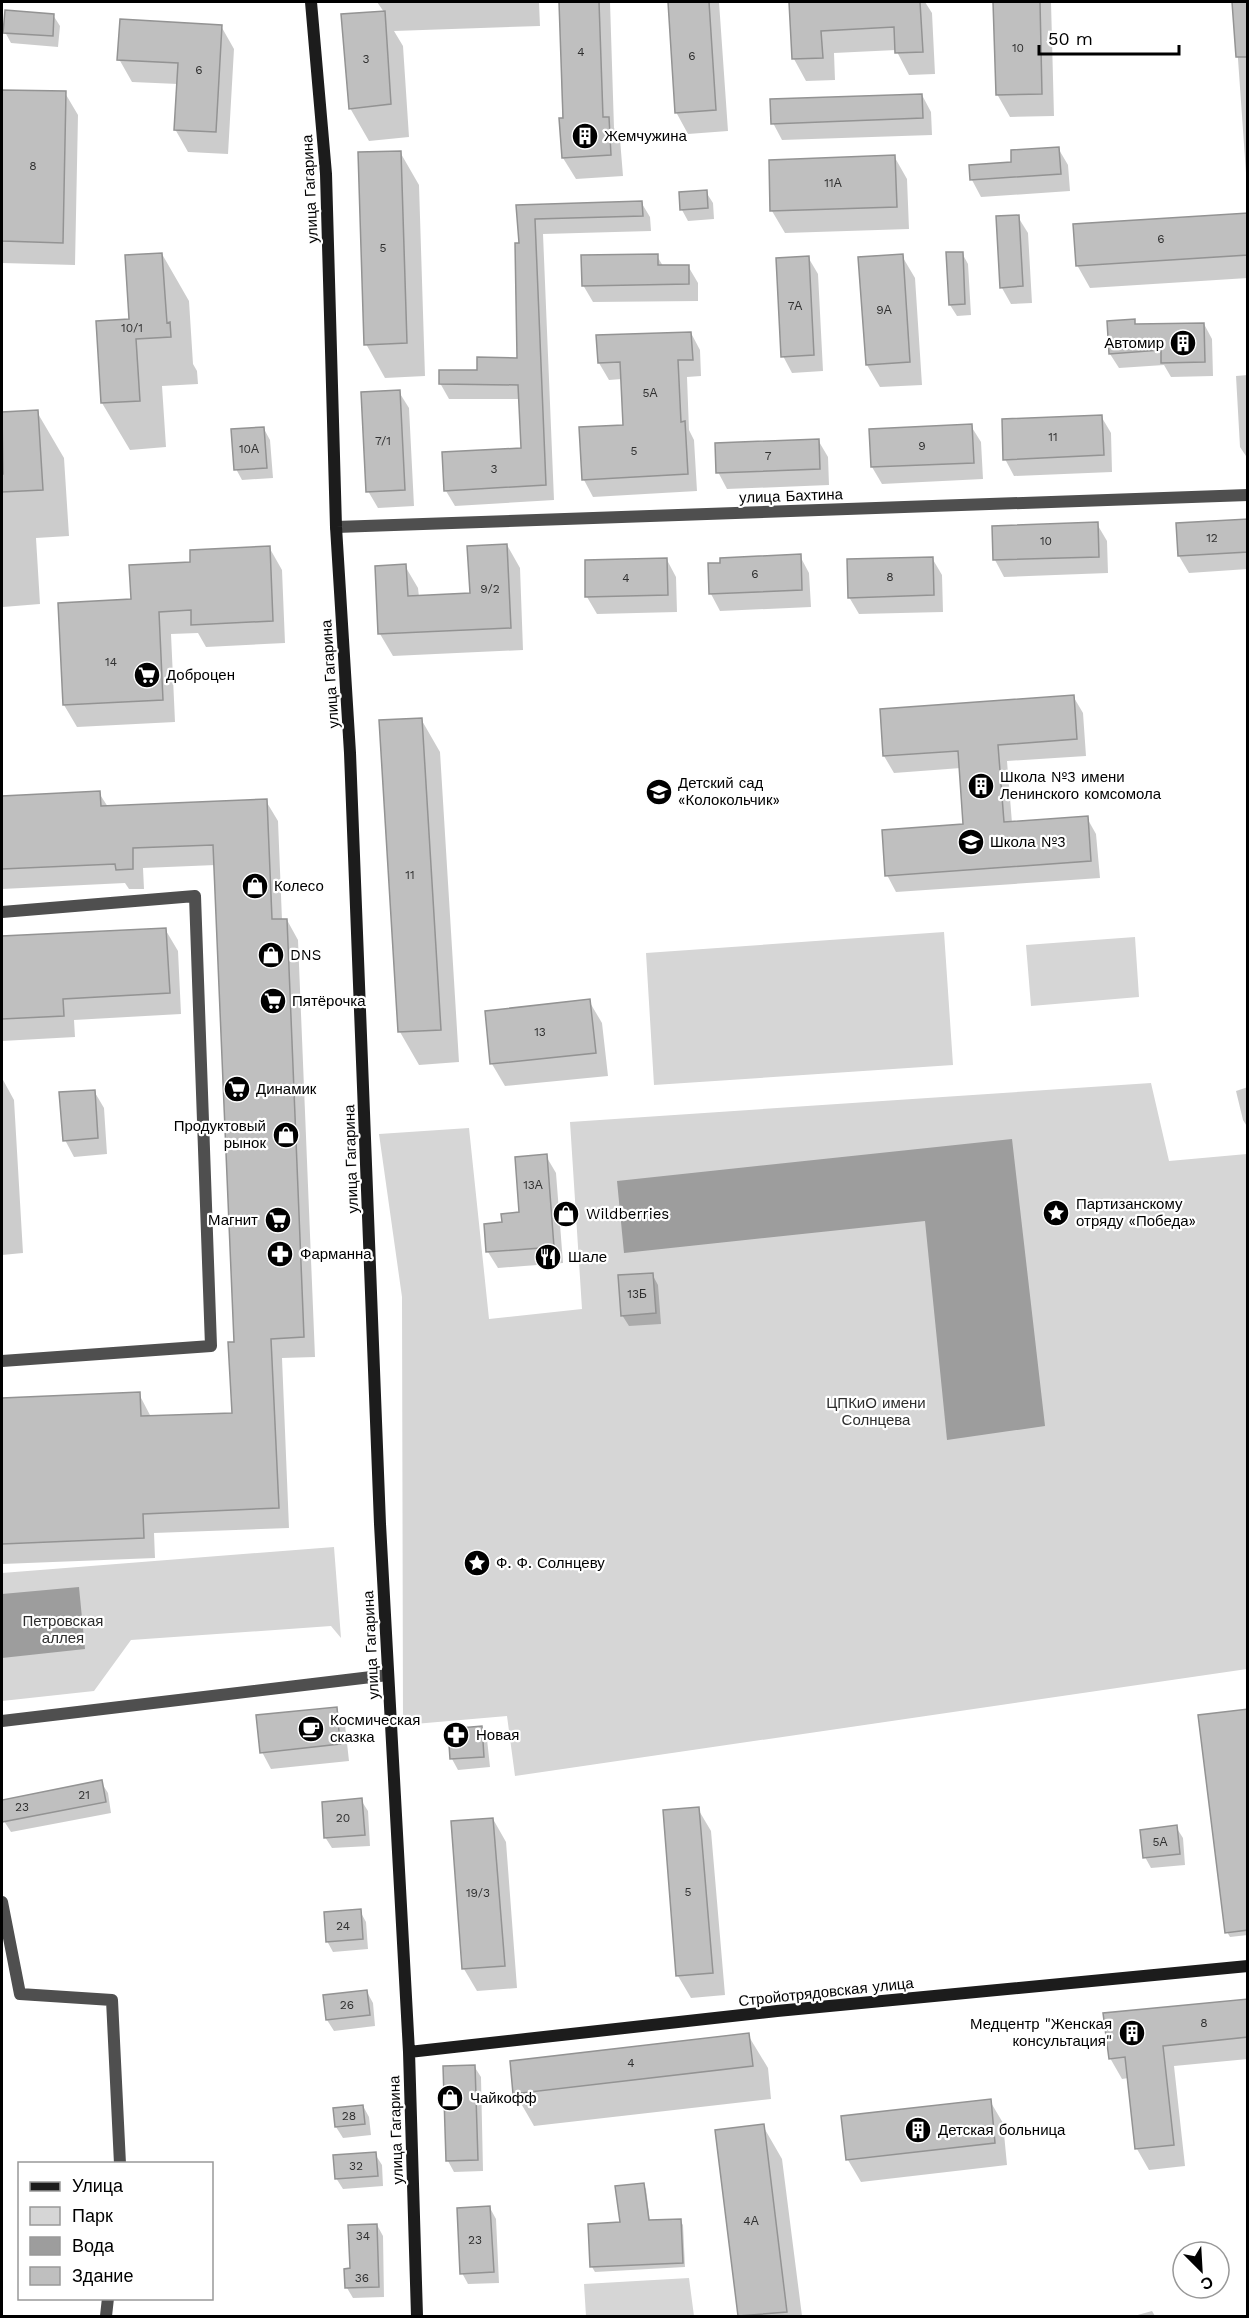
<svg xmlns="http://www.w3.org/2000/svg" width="1249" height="2318" font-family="'Work Sans',sans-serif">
	<rect width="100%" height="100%" fill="#fff"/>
	<!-- green -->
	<path fill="#d6d6d6" d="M944,932L953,1065L654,1085L646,953Z
		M1135,937L1139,997L1031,1006L1026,945Z
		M1151,1083L1169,1161L1247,1154V1669L515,1776L507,1716L403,1725L402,1297L379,1134L469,1128L489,1319L582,1309L570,1122Z
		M334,1547L341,1638L331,1626L131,1640L94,1691L2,1701V1573Z
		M689,2278L694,2316H586L584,2284Z"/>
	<!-- water -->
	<path fill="#9d9d9d" d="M1012,1139L1045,1426L947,1440L925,1221L624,1253L617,1181Z
		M79,1587L85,1649L2,1658V1594Z"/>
	<!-- shadow -->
	<path fill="#0003" d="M377,2H539L540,26L394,31L403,46L409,137L369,141L350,108L384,12Z
		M560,2H610L614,128L620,139L623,176L576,179L563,158Z
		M669,2H719L728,131L688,134L676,112Z
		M791,2H925L932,13L935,74L909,75L896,50L834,53L835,80L806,81L794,59Z
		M995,2H1051L1054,116L1010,117L997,94Z
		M1234,2H1248V176L1246,173Z
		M53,15L60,26L58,47L11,43L5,32Z
		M221,26L234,49L228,154L188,152L175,129L178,84L132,82L119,59Z
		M2,91L65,93L78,115L75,265L2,263Z
		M922,95L931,112L932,135L782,140L773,123Z
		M1058,148L1068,165L1070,191L981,197L972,180L971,166L1013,164Z
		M400,152L419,185L425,376L385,378L366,344Z
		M894,156L907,179L909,229L785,233L772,211Z
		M706,192L713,203L714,219L688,221L682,210Z
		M641,202L650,217L651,231L543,234L554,500L455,506L446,491L523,449L520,399H449L440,383L518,359L521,244L518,207Z
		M1248,214V278L1090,288L1077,265Z
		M1018,217L1028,233L1032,303L1011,304L1002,288Z
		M962,253L968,264L971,315L957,316L950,305Z
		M162,254L189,301L193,364L197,371L198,384L162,386L166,447L130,450L102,403Z
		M657,256L663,266H688L698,283V301L593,302L583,285Z
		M902,256L915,278L922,385L880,387L867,365Z
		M808,257L818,274L823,371L792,373L783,356Z
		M1134,321L1137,326L1204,324L1212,339L1213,376L1171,377L1164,365L1119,368L1110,354Z
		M691,333L700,350L701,376L687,377L689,430L694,440L697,491L593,497L584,480L625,426L622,379L609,380L599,363Z
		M1248,375V459L1240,447L1236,376Z
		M399,392L409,408L414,506L378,508L368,491Z
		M37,412L64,458L69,536L36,538L40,604L3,607L2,475H5L2,414Z
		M1101,416L1111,433L1112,472L1014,476L1005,459Z
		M971,426L981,442L983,479L882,484L872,467L871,430Z
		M264,429L270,440L273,478L242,480L236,469Z
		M818,440L828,457L829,485L727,489L718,472Z
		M1248,521V569L1189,573L1179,556Z
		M1097,524L1107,541L1108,573L1004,577L995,560L994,528Z
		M507,545L520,568L523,650L393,656L380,634L376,567L405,566L418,588L419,597L471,594Z
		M269,547L282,570L285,643L206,647L198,633L171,634L175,722L77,727L64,705L132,601L192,563Z
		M800,556L809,573L811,607L720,611L711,594Z
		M932,558L942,575L943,612L859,614L849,597Z
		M667,560L676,577L677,612L597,614L587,597Z
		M1073,696L1083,713L1086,756L1007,761L1012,823L1087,818L1096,834L1100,878L896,892L887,875L965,825L961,768L894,773L884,756Z
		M421,719L440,752L459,1062L419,1065L400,1032Z
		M99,793L108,807L266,801L278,821L282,920H287L298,940L315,1357L282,1358L289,1528L154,1533L155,1558L2,1564V1399L139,1394L151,1417L233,1414L235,1343L216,865L143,868L144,889H129L125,883L2,889V797Z
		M165,929L178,951L181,1014L74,1020L75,1037L2,1041V938Z
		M589,1001L602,1023L608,1076L505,1086L492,1064Z
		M2,1078L14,1100L23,1253L2,1255Z
		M1248,1087V1128L1243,1120L1236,1091Z
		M94,1091L104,1108L107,1154L74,1157L65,1140Z
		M546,1156L556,1173L563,1263L498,1268L488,1252L504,1223L520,1214Z
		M652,1274L658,1285L661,1324L629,1326L622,1315Z
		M336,1708L345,1725L349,1761L271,1769L262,1752Z
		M1248,1711V1935L1230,1937L1227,1932Z
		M481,1728L487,1739L490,1767L458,1770L452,1759Z
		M101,1782L108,1793L111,1813L11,1832L4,1821L2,1801Z
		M361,1800L368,1811L370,1846L332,1848L325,1837Z
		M698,1809L711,1831L725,1995L691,1998L678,1976Z
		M493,1819L506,1842L517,1988L477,1991L464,1969Z
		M1176,1827L1183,1838L1185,1865L1151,1868L1145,1857Z
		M360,1911L366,1922L368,1949L333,1952L327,1941Z
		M367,1992L373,2003L375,2026L334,2031L327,2020Z
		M1248,2000V2059L1174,2066L1185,2166L1149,2170L1137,2149L1129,2078L1122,2079L1110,2058Z
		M748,2035L768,2068L771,2099L534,2126L515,2093Z
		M474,2066L481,2077L483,2171L454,2172L448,2161Z
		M990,2101L1003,2123L1007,2165L861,2182L848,2160Z
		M363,2106L369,2117L371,2135L343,2138L336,2127Z
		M763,2126L782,2159L802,2316H739L716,2132Z
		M375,2154L382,2165L383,2186L343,2189L336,2178Z
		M643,2184L646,2189L650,2222L680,2220L683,2225L685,2267L595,2272L592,2267L590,2225L622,2223Z
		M490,2208L496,2219L499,2283L468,2284L462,2273Z
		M377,2225L383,2236L384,2297L353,2298L347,2288L351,2270Z
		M1152,2311L1155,2316H1134Z"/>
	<!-- building -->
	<path fill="#bfbfbf" stroke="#939393" stroke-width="1.5" d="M559,2H599L603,117H609L611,155L562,158L559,118H563Z
		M668,2H709L716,110L675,113Z
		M789,2H920L923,52L895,53L894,27L821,31L823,58L792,59Z
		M993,2H1040L1042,94L996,95Z
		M1232,2H1248V57H1236Z
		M5,10L54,14L53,36L3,33Z
		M385,11L391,104L349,109L341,14Z
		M120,19L222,25L216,132L174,130L178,63L117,60Z
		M2,90L66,91L63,243L2,241Z
		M922,94L923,118L771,124L770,99Z
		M1059,147L1061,174L970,180L969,165L1011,162V150Z
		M401,151L407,343L364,345L358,152Z
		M895,155L897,207L770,211L769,160Z
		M707,190L708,208L680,210L679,192Z
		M642,201L643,216L535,219L546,485L444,491L442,452L521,448L518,385L439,384V370H477V357L517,358L515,243H519L516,205Z
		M1248,213V255L1076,266L1073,224Z
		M1019,215L1023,286L1000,288L996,216Z
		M946,252H963L965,304L949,305Z
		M162,253L167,323L170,322L171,337L136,339L140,401L101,403L96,321L129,319L125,255Z
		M658,254V265H689V284L582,286L581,255Z
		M903,254L910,362L866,365L858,257Z
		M809,256L814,355L781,357L776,258Z
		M1135,319V324L1204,323L1205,362L1161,363V350L1109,354L1107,321Z
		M691,332L693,360H678L681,422L685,421L688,474L582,480L579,427L623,425L620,362L598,363L596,335Z
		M400,390L405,490L366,492L361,392Z
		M38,410L43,490L2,492V474H3L2,412Z
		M1102,415L1104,455L1003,460L1002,419Z
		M972,424L974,463L871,467L869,429Z
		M264,427L267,468L234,470L231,429Z
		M819,439L820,469L716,473L715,443Z
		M1248,519V552L1178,556L1176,523Z
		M1098,522L1099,557L993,560L992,526Z
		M507,544L511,628L378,634L375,566L406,564L408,596L470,593L467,546Z
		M270,546L273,621L191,625V610L159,612L163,700L63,705L58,603L131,599L129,565L190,562V550Z
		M801,554L802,590L709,594L708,563H720V558Z
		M933,557L934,595L848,598L847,559Z
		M667,558L668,595L585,597V560Z
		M1074,695L1077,739L998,745L1004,822L1088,816L1091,861L885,876L882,830L963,824L958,751L883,756L880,709Z
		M422,718L441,1030L398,1032L379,720Z
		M100,791L101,806L267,799L272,919H287L304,1337L271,1339L279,1508L143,1514L144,1538L2,1544V1398L140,1392L141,1416L232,1413L228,1342H234L213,845L133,848V869L116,870L115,864L2,869V796Z
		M166,928L170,993L63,999L64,1016L2,1019V936Z
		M590,999L596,1053L490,1064L485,1011Z
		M95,1090L98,1138L63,1141L59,1092Z
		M547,1154L554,1247L486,1252L484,1224L502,1222L501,1214L519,1212L515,1157Z
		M653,1273L656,1313L621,1316L618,1275Z
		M337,1707L340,1744L260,1753L256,1715Z
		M1248,1709V1930L1225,1933L1198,1715Z
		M482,1726L484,1757L450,1759L448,1729Z
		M102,1780L106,1802L2,1822V1800Z
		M362,1798L365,1835L324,1838L322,1802Z
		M699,1807L713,1973L676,1976L663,1810Z
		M493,1818L505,1966L462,1969L451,1821Z
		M1177,1825L1180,1854L1143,1858L1140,1830Z
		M361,1909L363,1939L326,1942L324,1912Z
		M367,1990L370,2015L326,2020L323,1995Z
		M1248,1999V2037L1163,2046L1174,2145L1135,2149L1125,2057L1109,2059L1103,2013Z
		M749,2033L753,2066L513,2094L510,2061Z
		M475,2065L478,2160L446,2161L443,2066Z
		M991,2099L995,2143L846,2160L841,2116Z
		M363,2105L365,2124L335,2127L333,2108Z
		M764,2124L787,2312L738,2316L715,2130Z
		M376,2152L378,2176L335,2179L333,2155Z
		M644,2183L649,2220L681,2219L683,2263L590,2267L588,2224L620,2222L615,2186Z
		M490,2206L494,2272L460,2274L457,2208Z
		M377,2224L379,2287L345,2288L344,2269L350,2268L348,2225Z"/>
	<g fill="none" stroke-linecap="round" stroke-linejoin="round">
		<!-- street -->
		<path stroke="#4f4f4f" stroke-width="12" d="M336,527L1248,495
			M2,912L195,896L211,1346L2,1361
			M2,1721L388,1675
			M2,1902L20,1994L112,2000L120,2164
			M106,2316L108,2298"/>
		<!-- secondary -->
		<path stroke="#1c1c1c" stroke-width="12" d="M311,2L326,174L336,527L350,753L380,1524L409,2052L417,2316
			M409,2052L777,2011L1248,1966"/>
	</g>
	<!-- icons -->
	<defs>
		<symbol id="building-disc" viewBox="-11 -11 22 22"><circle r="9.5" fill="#000" stroke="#fff"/><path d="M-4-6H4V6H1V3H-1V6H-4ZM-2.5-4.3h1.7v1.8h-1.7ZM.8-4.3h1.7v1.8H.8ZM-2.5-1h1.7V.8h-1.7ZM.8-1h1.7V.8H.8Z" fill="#fff"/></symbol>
		<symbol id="supermarket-disc" viewBox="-11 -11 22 22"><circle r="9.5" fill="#000" stroke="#fff"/><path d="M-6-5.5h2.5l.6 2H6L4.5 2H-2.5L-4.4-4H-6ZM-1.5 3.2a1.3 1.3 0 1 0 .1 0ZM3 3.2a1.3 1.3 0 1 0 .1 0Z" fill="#fff"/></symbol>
		<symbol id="school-disc" viewBox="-11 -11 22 22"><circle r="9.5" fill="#000" stroke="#fff"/><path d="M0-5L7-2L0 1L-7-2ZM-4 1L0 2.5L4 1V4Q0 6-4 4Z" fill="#fff"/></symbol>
		<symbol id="shop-disc" viewBox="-11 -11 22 22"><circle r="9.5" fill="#000" stroke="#fff"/><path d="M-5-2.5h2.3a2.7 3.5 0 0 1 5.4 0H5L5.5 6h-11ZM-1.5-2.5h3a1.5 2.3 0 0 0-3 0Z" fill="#fff"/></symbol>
		<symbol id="sight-disc" viewBox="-11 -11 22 22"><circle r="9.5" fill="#000" stroke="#fff"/><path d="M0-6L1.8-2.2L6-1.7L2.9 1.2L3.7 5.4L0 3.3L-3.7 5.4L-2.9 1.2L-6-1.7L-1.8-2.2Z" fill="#fff"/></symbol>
		<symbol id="pharmacy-disc" viewBox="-11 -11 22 22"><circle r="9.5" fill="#000" stroke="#fff"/><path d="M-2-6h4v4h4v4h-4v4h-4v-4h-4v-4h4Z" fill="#fff"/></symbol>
		<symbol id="restaurant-disc" viewBox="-11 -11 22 22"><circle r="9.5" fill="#000" stroke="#fff"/><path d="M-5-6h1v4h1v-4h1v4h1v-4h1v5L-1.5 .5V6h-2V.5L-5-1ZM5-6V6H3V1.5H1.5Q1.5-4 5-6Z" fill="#fff"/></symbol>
		<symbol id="cafe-disc" viewBox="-11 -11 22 22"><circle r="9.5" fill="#000" stroke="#fff"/><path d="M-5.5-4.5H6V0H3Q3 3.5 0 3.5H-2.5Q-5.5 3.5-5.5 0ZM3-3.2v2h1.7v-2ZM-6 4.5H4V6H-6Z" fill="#fff"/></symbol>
	</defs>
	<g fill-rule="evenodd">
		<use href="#building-disc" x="570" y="121" width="30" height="30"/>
		<use href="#building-disc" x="1168" y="328" width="30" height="30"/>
		<use href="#supermarket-disc" x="132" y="660" width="30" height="30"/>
		<use href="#building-disc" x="966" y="771" width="30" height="30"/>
		<use href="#school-disc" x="644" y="777" width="30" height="30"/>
		<use href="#school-disc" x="956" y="827" width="30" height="30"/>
		<use href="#shop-disc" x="240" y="871" width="30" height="30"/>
		<use href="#shop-disc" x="256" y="940" width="30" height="30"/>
		<use href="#supermarket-disc" x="258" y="986" width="30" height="30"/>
		<use href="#supermarket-disc" x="222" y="1074" width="30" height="30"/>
		<use href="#shop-disc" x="271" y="1120" width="30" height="30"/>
		<use href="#sight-disc" x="1041" y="1198" width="30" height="30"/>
		<use href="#shop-disc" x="551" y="1199" width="30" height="30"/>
		<use href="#supermarket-disc" x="263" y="1205" width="30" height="30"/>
		<use href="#pharmacy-disc" x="265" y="1239" width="30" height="30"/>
		<use href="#restaurant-disc" x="533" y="1242" width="30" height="30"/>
		<use href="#sight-disc" x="462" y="1548" width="30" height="30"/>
		<use href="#cafe-disc" x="296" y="1714" width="30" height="30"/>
		<use href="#pharmacy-disc" x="441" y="1720" width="30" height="30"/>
		<use href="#building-disc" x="1117" y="2018" width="30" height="30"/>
		<use href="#shop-disc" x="435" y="2083" width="30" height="30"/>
		<use href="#building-disc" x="903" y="2115" width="30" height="30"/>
	</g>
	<g text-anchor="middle" stroke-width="4.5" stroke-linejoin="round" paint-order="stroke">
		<!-- number labels -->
		<g font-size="12" fill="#303030">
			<text x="1018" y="52">10</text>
			<text x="581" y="56">4</text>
			<text x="692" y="60">6</text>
			<text x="366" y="63">3</text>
			<text x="199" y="74">6</text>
			<text x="33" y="170">8</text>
			<text x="833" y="187">11А</text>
			<text x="1161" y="243">6</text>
			<text x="383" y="252">5</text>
			<text x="795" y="310">7А</text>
			<text x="884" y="314">9А</text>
			<text x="132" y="332">10/1</text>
			<text x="650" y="397">5А</text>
			<text x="1053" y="441">11</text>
			<text x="383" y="445">7/1</text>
			<text x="922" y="450">9</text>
			<text x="249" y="453">10А</text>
			<text x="634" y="455">5</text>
			<text x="768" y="460">7</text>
			<text x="494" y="473">3</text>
			<text x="1212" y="542">12</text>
			<text x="1046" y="545">10</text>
			<text x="755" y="578">6</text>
			<text x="890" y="581">8</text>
			<text x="626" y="582">4</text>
			<text x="490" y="593">9/2</text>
			<text x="111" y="666">14</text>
			<text x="410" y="879">11</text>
			<text x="540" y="1036">13</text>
			<text x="533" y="1189">13А</text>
			<text x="637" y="1298">13Б</text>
			<text x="84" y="1799">21</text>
			<text x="22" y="1811">23</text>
			<text x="343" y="1822">20</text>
			<text x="1160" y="1846">5А</text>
			<text x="688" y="1896">5</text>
			<text x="478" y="1897">19/3</text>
			<text x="343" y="1930">24</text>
			<text x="347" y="2009">26</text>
			<text x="1204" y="2027">8</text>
			<text x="631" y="2067">4</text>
			<text x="349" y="2120">28</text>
			<text x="356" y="2170">32</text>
			<text x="751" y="2225">4А</text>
			<text x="363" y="2240">34</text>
			<text x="475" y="2244">23</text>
			<text x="362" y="2282">36</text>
		</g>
		<!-- poi labels -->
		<g font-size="15" fill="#000" stroke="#fff" text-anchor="start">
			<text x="604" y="141">Жемчужина</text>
			<text x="1164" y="348" text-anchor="end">Автомир</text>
			<text x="166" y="680">Доброцен</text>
			<text x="1000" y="782">Школа №3 имени<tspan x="1000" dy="17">Ленинского комсомола</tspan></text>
			<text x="678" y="788">Детский сад<tspan x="678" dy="17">«Колокольчик»</tspan></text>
			<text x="990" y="847">Школа №3</text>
			<text x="274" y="891">Колесо</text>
			<text x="290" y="960">DNS</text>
			<text x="292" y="1006">Пятёрочка</text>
			<text x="256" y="1094">Динамик</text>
			<text x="266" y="1131" text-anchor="end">Продуктовый<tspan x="266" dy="17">рынок</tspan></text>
			<text x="1076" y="1209">Партизанскому<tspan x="1076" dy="17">отряду «Победа»</tspan></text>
			<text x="586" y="1219">Wildberries</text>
			<text x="258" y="1225" text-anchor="end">Магнит</text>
			<text x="300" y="1259">Фарманна</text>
			<text x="568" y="1262">Шале</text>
			<text x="496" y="1568">Ф. Ф. Солнцеву</text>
			<text x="330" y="1725">Космическая<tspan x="330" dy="17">сказка</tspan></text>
			<text x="476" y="1740">Новая</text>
			<text x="1112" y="2029" text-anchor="end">Медцентр "Женская<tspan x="1112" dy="17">консультация"</tspan></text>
			<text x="470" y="2103">Чайкофф</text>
			<text x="938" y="2135">Детская больница</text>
		</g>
		<!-- street labels -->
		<g font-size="15" fill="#000" stroke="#fff">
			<text transform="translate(310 189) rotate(-93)" y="5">улица Гагарина</text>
			<text transform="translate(791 496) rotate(-2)" y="5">улица Бахтина</text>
			<text transform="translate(330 674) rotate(-94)" y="5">улица Гагарина</text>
			<text transform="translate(351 1159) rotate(-92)" y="5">улица Гагарина</text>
			<text transform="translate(371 1645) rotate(-93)" y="5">улица Гагарина</text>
			<text transform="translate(826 1992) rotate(-6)" y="5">Стройотрядовская улица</text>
			<text transform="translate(396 2130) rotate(-92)" y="5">улица Гагарина</text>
		</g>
		<!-- park labels -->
		<g font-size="15" fill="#2d2d2d" stroke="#fff">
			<text x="876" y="1408">ЦПКиО имени<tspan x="876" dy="17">Солнцева</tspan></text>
			<text x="63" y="1626">Петровская<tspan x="63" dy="17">аллея</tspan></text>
		</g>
	</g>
	<!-- border -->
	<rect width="1249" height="2318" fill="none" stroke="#000000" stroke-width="6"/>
	<!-- legend -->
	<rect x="18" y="2162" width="195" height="138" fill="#ffffff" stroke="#999999" stroke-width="1.5"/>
	<rect x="30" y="2182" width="30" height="9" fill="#1c1c1c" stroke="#999999" stroke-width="1.5"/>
	<text x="72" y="2192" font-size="18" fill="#000000">Улица</text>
	<rect x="30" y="2207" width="30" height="18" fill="#d6d6d6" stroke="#999999" stroke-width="1.5"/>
	<text x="72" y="2222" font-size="18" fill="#000000">Парк</text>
	<rect x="30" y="2237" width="30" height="18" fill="#9d9d9d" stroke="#999999" stroke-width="1.5"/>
	<text x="72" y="2252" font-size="18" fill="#000000">Вода</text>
	<rect x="30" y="2267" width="30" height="18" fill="#bfbfbf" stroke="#999999" stroke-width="1.5"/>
	<text x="72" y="2282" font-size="18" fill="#000000">Здание</text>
	<!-- north arrow -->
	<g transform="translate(1201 2270) rotate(156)"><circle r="28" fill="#ffffff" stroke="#999999" stroke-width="1.5"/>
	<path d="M0-4.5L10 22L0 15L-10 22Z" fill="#000000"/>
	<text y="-9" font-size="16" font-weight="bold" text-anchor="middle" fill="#000000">С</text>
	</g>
	<!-- scale -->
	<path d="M1039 45v9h140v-9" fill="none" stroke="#000000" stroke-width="3"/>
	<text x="1048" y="45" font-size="18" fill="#000000" stroke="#ffffff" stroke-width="4.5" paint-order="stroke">50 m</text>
</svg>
